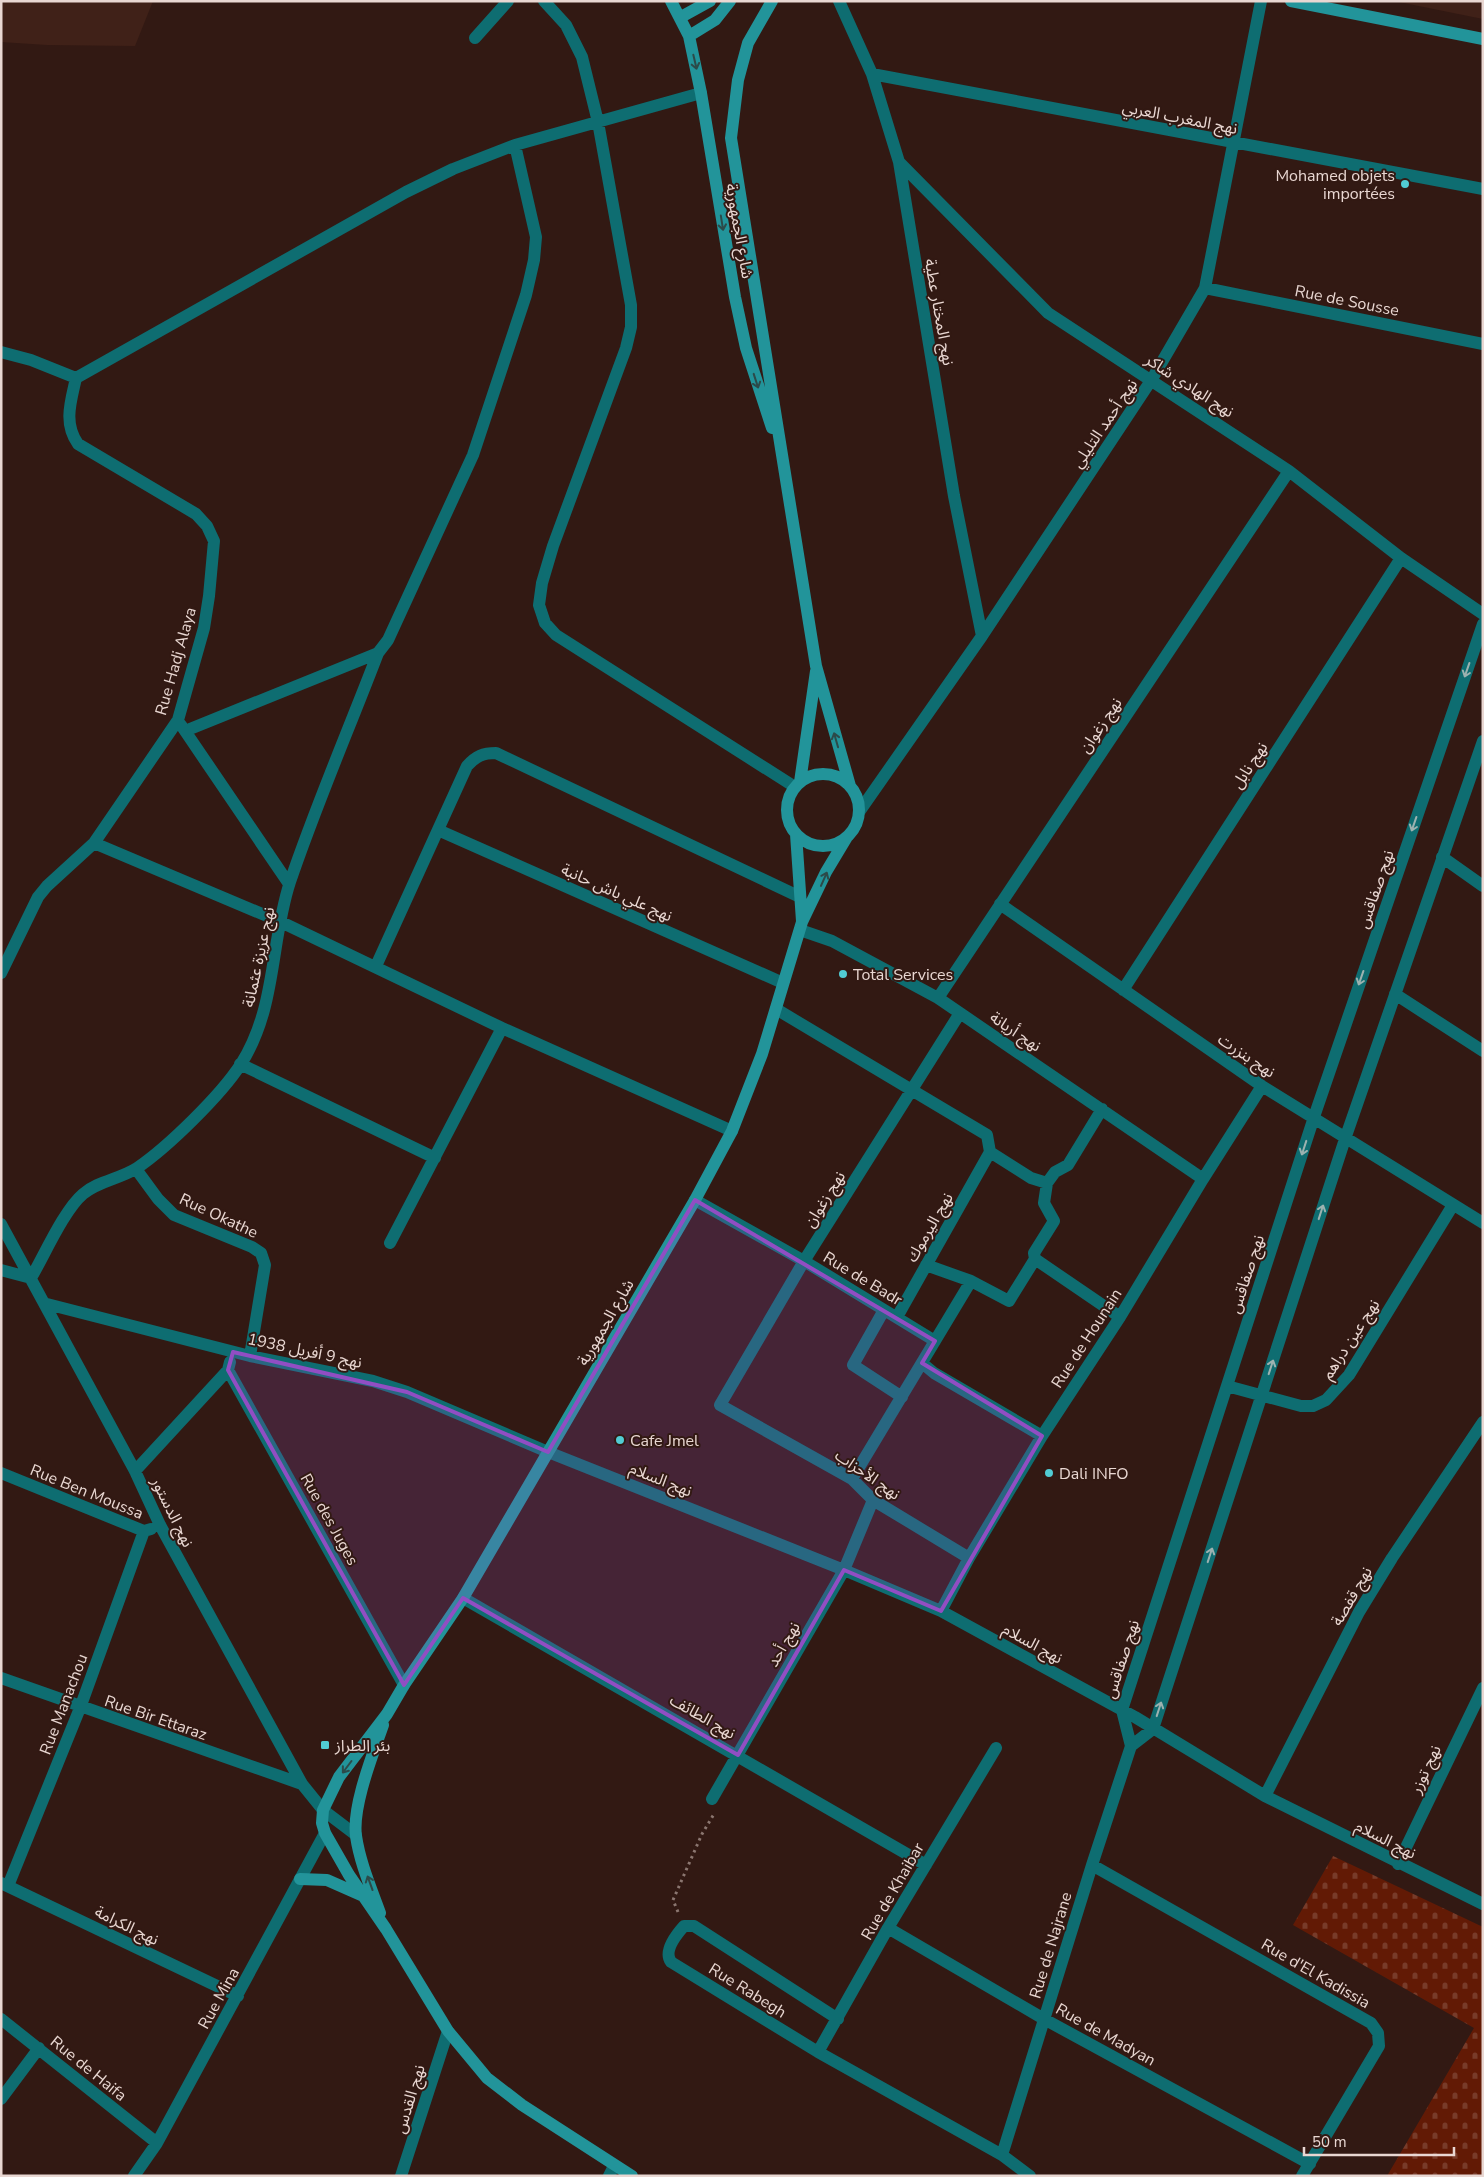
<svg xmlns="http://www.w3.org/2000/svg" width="1484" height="2177" font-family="'Nunito Sans','Noto Sans Arabic',sans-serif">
	<defs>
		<pattern id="cemetery-stones" width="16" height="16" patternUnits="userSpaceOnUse" patternTransform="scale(1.25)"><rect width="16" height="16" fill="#621a05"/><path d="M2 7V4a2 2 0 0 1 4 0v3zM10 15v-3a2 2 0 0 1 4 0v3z" fill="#783b29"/></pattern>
	</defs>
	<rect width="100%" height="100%" fill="#321913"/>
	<!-- built -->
	<path fill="#402118" d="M1,1H153L135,46L47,45L1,42Z
		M1394,1H1483V19Z"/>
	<!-- cemetery -->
	<path fill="url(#cemetery-stones)" d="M1333,1856L1483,1927V2176H1387L1474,2028L1293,1925Z"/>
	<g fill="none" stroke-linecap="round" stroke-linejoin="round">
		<!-- path -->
		<path stroke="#8b7670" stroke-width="3" stroke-dasharray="2.5 4" stroke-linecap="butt" d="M678,1912L673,1900L702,1834L714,1814"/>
		<!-- street -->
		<path stroke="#0e6d71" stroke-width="12" d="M544,1L566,25L582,57L598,122L631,305V327L626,348L553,546L542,583L539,605L545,623L556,635L795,787
			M839,1L872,74L899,162L954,496L982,636
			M475,38L508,1
			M872,74L1483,189
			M899,162L1048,313L1289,471L1401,558L1483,614
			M1205,288L1483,344
			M1,352L31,360L76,378
			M76,378L406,192L453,169L515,145L701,93
			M181,725L289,884
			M185,731L378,653L388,640L473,455L526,295L534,260L536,237L515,145
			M859,812L982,636L1152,379L1205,288L1261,1
			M438,830L783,983
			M94,843L281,922L502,1028L732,1131
			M1442,857L1483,886
			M1000,904L1262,1086L1483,1223
			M800,930L832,941L938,998L1203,1179
			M376,966L467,766C476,756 483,753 496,753L800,897
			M1,973L38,897L47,886L94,843L178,720L204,628L209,596L214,541L207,526L196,514L78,444C63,423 71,401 76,378
			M1123,990L1401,558
			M1395,994L1483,1051
			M938,998L1289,471
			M776,1009L987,1135L990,1152L1031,1178L1047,1183
			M960,1013L804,1261L720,1405L852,1479L873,1500L969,1558
			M240,1064L435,1158
			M136,1169L158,1199L174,1215L252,1247L261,1253L265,1265L250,1356
			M695,1200L804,1261L935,1341
			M1,1224L135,1471L160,1525L302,1784L323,1810L356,1835
			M390,1243L502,1028
			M1035,1259L1034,1253L1054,1221L1044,1203L1047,1183L1055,1172L1068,1165L1102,1109
			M1035,1259L1120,1317
			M926,1265L971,1281L1009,1301L1035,1259
			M1,1270L31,1278C44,1256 64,1210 83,1194C98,1181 120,1179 137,1168C168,1147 221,1095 241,1064C277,1007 270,943 290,882C316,805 349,729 378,653
			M47,1304L250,1356L373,1381L407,1392L548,1452L844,1570L941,1611L1135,1717L1265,1796L1483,1904
			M884,1310L853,1365L902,1397
			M897,1317L990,1152
			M922,1363L934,1373L1042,1436
			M228,1370L404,1685
			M1227,1386L1301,1406H1313L1326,1400L1349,1375L1453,1205
			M135,1471L228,1370L230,1362
			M1,1473L144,1531L151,1529
			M852,1479L971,1281
			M463,1598L926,1865
			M941,1611L969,1558L1042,1436L1120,1317L1203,1179L1262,1086
			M1,1678L302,1784
			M1131,1746L1122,1710L1314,1117L1483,624
			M1131,1746L1153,1729L1345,1139L1483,741
			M1265,1796L1359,1612L1392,1558L1483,1422
			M712,1799L844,1570L873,1500
			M1398,1864L1483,1688
			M1092,1865L1371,2023L1378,2033L1379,2046L1302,2176
			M1,1883L238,1996
			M8,1886L80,1708L144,1531
			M888,1928L1044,2019L1310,2164
			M1,2019L157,2143
			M838,2019L694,1926H684C676,1935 663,1951 671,1962L818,2052L1002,2155L1030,2176
			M818,2052L888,1928L996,1748
			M1,2099L39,2048
			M1002,2155L1092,1865L1131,1746
			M134,2176L157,2143L325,1833
			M401,2176L448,2031
			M609,2176L614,2166"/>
		<!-- secondary -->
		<path stroke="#22949a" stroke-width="12" d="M671,1L689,36L701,93L735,297L746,348L772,428
			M772,1L748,43L738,80L731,138L816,666L850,786
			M1291,1L1483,39
			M681,17L710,1
			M689,36L715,20L730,1
			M787 810a36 36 0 1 1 72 0a36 36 0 1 1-72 0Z
			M800,782L816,671
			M796,834L802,921
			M300,1879L327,1880L361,1895
			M380,1913C371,1888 360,1863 356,1836C352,1806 373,1754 383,1725
			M632,2176L522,2105L487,2078L448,2031L386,1929L349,1875L325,1833L322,1823L323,1810L339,1777L387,1714L404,1685L463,1598L695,1200L732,1131L762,1054L802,922L826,872L847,837"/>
	</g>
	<!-- one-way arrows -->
	<defs><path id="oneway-shaft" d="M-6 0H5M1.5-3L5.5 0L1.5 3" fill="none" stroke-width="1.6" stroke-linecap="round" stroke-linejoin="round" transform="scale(1.25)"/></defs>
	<g stroke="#2c4a49">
		<use href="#oneway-shaft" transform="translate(695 62) rotate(77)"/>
		<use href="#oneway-shaft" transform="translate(722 223) rotate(81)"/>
		<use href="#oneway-shaft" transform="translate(756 381) rotate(72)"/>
		<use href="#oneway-shaft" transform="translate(836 740) rotate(-106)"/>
		<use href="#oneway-shaft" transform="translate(824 879) rotate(-66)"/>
		<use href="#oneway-shaft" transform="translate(347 1767) rotate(127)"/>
		<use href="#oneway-shaft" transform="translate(370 1883) rotate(-110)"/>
	</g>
	<g stroke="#9cb2b0">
		<use href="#oneway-shaft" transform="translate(1467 670) rotate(109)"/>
		<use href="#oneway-shaft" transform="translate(1414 824) rotate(109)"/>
		<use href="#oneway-shaft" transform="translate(1361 978) rotate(109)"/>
		<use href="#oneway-shaft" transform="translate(1304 1148) rotate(108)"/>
		<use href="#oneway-shaft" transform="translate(1321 1212) rotate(-72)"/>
		<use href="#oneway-shaft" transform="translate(1271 1367) rotate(-72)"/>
		<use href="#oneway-shaft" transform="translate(1210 1555) rotate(-72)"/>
		<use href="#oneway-shaft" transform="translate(1159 1709) rotate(-72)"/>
	</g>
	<!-- marked area -->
	<path fill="#914ec3" fill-opacity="0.2" stroke="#914ec3" stroke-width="4" stroke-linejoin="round" d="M695,1200L935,1341L922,1363L1042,1436L941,1611L844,1570L738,1755L463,1598L404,1685L228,1370L233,1352L407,1392L548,1452Z"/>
	<!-- markers -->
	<g fill="#51ccd3" stroke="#321913" stroke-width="2">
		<circle cx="1405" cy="184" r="5"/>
		<circle cx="843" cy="974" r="5"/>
		<circle cx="620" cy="1440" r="5"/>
		<circle cx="1049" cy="1473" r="5"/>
		<rect x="320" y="1740" width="10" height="10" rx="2.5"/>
	</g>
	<g text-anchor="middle" stroke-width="4" stroke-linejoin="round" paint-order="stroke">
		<!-- street labels -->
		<g font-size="16" fill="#e9d7d2" stroke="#321913">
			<text transform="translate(1180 117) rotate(11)" y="6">نهج المغرب العربي</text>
			<text transform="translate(740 231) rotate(80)" y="6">شارع الجمهورية</text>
			<text transform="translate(1347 300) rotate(11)" y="6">Rue de Sousse</text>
			<text transform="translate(940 312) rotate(80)" y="6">نهج المختار عطية</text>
			<text transform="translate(1190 385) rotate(33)" y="6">نهج الهادي شاكر</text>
			<text transform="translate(1104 423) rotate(-56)" y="6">نهج أحمد التليلي</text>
			<text transform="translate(175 661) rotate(-74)" y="6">Rue Hadj Alaya</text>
			<text transform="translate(1100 725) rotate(-56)" y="6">نهج زغوان</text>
			<text transform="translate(1249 765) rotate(-57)" y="6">نهج نابل</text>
			<text transform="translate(1375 889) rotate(-71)" y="6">نهج صفاقس</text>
			<text transform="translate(617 892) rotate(24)" y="6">نهج علي باش حانبة</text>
			<text transform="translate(258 957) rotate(-78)" y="6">نهج عزيزة عثمانة</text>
			<text transform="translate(1016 1031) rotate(34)" y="6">نهج أريانة</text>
			<text transform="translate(1247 1055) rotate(34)" y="6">نهج بنزرت</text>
			<text transform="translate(824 1199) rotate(-58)" y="6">نهج زغوان</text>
			<text transform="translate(219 1215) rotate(25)" y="6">Rue Okathe</text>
			<text transform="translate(929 1227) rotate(-60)" y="6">نهج اليرموك</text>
			<text transform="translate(1246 1274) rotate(-72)" y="6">نهج صفاقس</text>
			<text transform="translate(863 1278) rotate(31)" y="6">Rue de Badr</text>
			<text transform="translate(605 1322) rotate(-60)" y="6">شارع الجمهورية</text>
			<text transform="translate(1086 1338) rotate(-57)" y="6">Rue de Hounain</text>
			<text transform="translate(1350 1339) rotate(-57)" y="6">نهج عين دراهم</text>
			<text transform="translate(305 1350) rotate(12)" y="6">نهج 9 أفريل 1938</text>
			<text transform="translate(868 1474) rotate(35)" y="6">نهج الأحزاب</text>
			<text transform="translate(661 1479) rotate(22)" y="6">نهج السلام</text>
			<text transform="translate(87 1491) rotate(22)" y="6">Rue Ben Moussa</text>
			<text transform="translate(173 1512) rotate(64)" y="6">نهج الدستور</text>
			<text transform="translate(330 1519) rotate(61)" y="6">Rue des Juges</text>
			<text transform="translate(1351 1596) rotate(-60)" y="6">نهج قفصة</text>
			<text transform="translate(1033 1643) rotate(29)" y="6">نهج السلام</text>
			<text transform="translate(783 1644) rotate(-60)" y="6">نهج أحد</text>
			<text transform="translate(1121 1659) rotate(-72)" y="6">نهج صفاقس</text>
			<text transform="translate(63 1704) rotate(-69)" y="6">Rue Manachou</text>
			<text transform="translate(703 1716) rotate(30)" y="6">نهج الطائف</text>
			<text transform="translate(156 1717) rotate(19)" y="6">Rue Bir Ettaraz</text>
			<text transform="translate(1425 1769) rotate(-65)" y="6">نهج توزر</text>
			<text transform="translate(1386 1839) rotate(27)" y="6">نهج السلام</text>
			<text transform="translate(892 1891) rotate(-60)" y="6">Rue de Khaibar</text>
			<text transform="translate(127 1925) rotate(26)" y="6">نهج الكرامة</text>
			<text transform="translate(1050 1945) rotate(-73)" y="6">Rue de Najrane</text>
			<text transform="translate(1316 1973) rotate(30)" y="6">Rue d'El Kadissia</text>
			<text transform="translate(748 1990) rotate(32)" y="6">Rue Rabegh</text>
			<text transform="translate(218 1998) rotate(-61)" y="6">Rue Mina</text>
			<text transform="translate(1106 2034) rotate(29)" y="6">Rue de Madyan</text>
			<text transform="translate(89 2068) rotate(39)" y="6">Rue de Haifa</text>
			<text transform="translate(409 2099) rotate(-73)" y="6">نهج القدس</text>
		</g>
		<!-- poi labels -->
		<g font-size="16" fill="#e9d7d2" stroke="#321913" text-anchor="start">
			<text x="1395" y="181" text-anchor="end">Mohamed objets<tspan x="1395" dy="18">importées</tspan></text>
			<text x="853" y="980">Total Services</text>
			<text x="630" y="1446">Cafe Jmel</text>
			<text x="1059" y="1479">Dali INFO</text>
			<text x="335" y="1751">بئر الطراز</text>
		</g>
	</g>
	<!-- border -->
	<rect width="1484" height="2177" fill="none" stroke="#e9d7d2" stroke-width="5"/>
	<!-- scale -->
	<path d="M1304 2147v8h150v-8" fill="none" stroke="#e9d7d2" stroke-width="2.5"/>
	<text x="1312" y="2147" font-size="15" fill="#e9d7d2" stroke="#321913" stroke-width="4" paint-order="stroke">50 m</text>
</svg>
